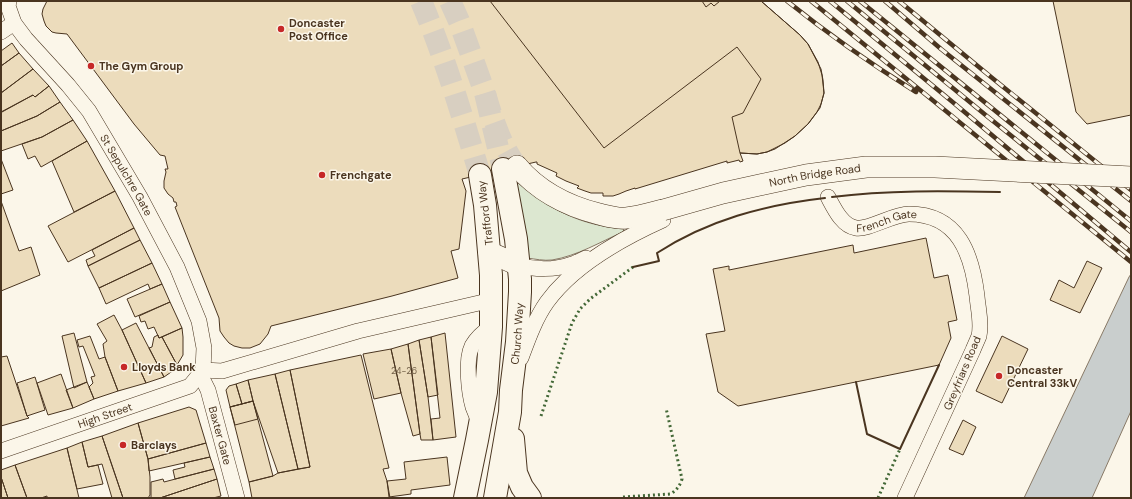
<svg xmlns="http://www.w3.org/2000/svg" width="1132" height="499" font-family="'DM Sans',sans-serif">
	<rect width="100%" height="100%" fill="#fbf6e9"/>
	<!-- green -->
	<path fill="#dce7d0" stroke="#887966" d="M518,183C551,210 580,225 624,229L623,232C600,242 577,256 552,260C544,261 535,259 527,258L515,184Z"/>
	<!-- water -->
	<path fill="#c9cecd" stroke="#887966" d="M1131,274V411L1092,498H1024L1129,277Z"/>
	<!-- building -->
	<path fill="#ecdcbc" stroke="#4a3520" d="M47,1H761L800,35L808,44L821,69L823,80L824,93L820,108L808,124L795,136L775,149L767,152L757,154L740,153L743,161L740,162L739,160L727,163V161L635,189V188L626,191L619,194L613,196H603V193H591L585,191L577,188L579,186L566,181L556,176L557,173L537,164V162H536L462,179L466,191L459,249L451,251L458,278L392,296L271,326L268,334L260,344L250,348H242L234,346L229,343L224,337L220,331L219,318L175,207L177,206L176,202H174L173,198L168,194L164,188V181L166,172L165,169H168L165,156L160,155L134,124L67,34L56,33L52,32L46,26L44,21L42,14L43,9Z
		M490,1H761L800,35L808,44L818,62L822,75L824,93L821,104L817,112L808,124L795,136L785,143L767,152L757,154L740,153L732,117L743,113L761,79L737,47L604,148Z
		M702,1H720L714,6L711,3L706,7Z
		M1053,1H1131V115L1087,124L1076,112Z
		M12,43L19,53L1,66V51Z
		M19,53L33,69L1,93V66Z
		M33,69L49,86L35,97L33,95L2,112L1,109V93Z
		M49,86L60,102L37,116L1,131V112L33,95L35,97Z
		M60,102L73,120L42,137L1,151V131L37,116Z
		M73,120L87,141L41,167L35,156L28,159L22,144L42,137Z
		M87,141L115,191L74,212L52,161Z
		M1,159L13,190L1,194Z
		M115,191L134,228L68,262L48,226Z
		M1,201L19,251L31,247L40,275L1,291Z
		M134,228L140,240L88,266L86,260L95,256L92,250Z
		M926,238L934,278L948,275L957,320L948,322L951,338L939,365L738,406L718,392L706,334L725,331L713,269L729,266V270L853,245L854,253Z
		M140,240L152,263L99,288L88,266Z
		M1087,261L1102,268L1080,313L1050,300L1059,280L1074,288Z
		M152,263L162,284L150,289L148,284L106,304L99,288Z
		M162,284L170,302L135,317L127,299Z
		M170,302L182,328L159,338L154,327L148,329L145,321L141,322L139,316Z
		M114,315L122,330L146,383L118,391L105,357L103,344L107,341L97,324Z
		M136,323L164,377L146,383L122,330Z
		M182,328L183,337V355L177,365L162,337Z
		M74,333L87,382L74,388L62,336Z
		M445,333L456,437L433,440L431,419L440,418L431,337Z
		M158,335L159,338L162,337L177,365L174,370L164,377L149,348L152,347L154,337Z
		M90,336L99,359L105,357L118,391L94,399L89,387L93,383L91,377L95,376L83,346L79,347L77,340Z
		M1002,336L1028,349L1002,403L976,391Z
		M431,337L438,395L428,397L419,340Z
		M419,340L428,397L433,440H421L420,434L408,344Z
		M408,344L420,434L413,436L401,393L391,349Z
		M391,349L401,393L374,399L363,354Z
		M361,355L389,468L383,469L387,481L390,498H252L249,482L273,476L278,473L310,467L290,370Z
		M7,356L27,416L29,418L1,426V357Z
		M290,370L310,467L298,469L275,374Z
		M61,374L73,408L48,415L37,383Z
		M275,374L298,469L278,473L253,401L248,380Z
		M35,377L45,410L27,416L17,383Z
		M248,380L253,401L242,404L236,384Z
		M87,382L94,399L73,408L66,390Z
		M236,384L242,404L230,407L226,390L229,386Z
		M253,401L273,476L249,482L230,407Z
		M253,401L258,419L235,425L230,407Z
		M189,407L196,410L206,443L148,459L138,423Z
		M963,420L976,427L963,455L949,449Z
		M138,423L148,459L150,477V495L148,498H123L102,436Z
		M102,436L123,498H112L102,464L88,467L82,442Z
		M82,442L88,467L98,465L103,484L77,489L67,448Z
		M206,443L210,457L149,471L148,459Z
		M67,448L79,498H47V496L41,498H27L15,465Z
		M210,457L214,469L175,479L173,470L185,467L184,463Z
		M447,457L450,485L411,490V494L389,497L387,481L406,479L404,462Z
		M15,465L27,498H8L1,477V470Z
		M214,469L217,479L160,498H151V482L163,479L164,482Z
		M1,477L8,498H1Z
		M217,479L221,496L213,498H160Z"/>
	<g fill="none" stroke-linecap="round" stroke-linejoin="round">
		<!-- secondary-tunnel -->
		<path stroke="#d8cfc1" stroke-width="21" stroke-dasharray="21 10" stroke-linecap="butt" d="M485,93C493,118 501,145 517,166"/>
		<!-- highway-tunnel -->
		<path stroke="#d8cfc1" stroke-width="22" stroke-dasharray="22 11" stroke-linecap="butt" d="M421,1C445,58 462,115 480,175
			M450,1L459,21L485,93L503,169"/>
		<defs>
			<g id="street">
				<path id="s1" d="M9,1L8,6L14,23L26,39L68,85L89,111L140,197L177,267L199,321L204,348L203,370"/>
				<path d="M1,32L14,23"/>
				<path id="s2" d="M828,197C834,208 842,226 856,228C869,230 893,214 909,214C959,214 972,255 977,296C978,309 982,323 979,336C977,341 975,345 973,350L905,498"/>
				<path d="M518,265C535,270 555,270 572,264C576,263 581,260 586,258"/>
				<path d="M521,358C528,339 535,319 547,302C573,266 623,238 663,220"/>
				<path d="M203,370L222,371L358,331L492,300"/>
				<path id="s3" d="M200,374L208,390L237,498"/>
				<path d="M479,422C477,417 475,412 473,407C469,393 465,360 472,346C477,337 483,332 491,327"/>
				<path id="s4" d="M1,451L190,386L203,370"/>
			</g>
			<path id="secondary" d="M517,166C538,191 567,206 599,214C607,216 617,219 626,218C638,217 651,213 663,210
				M489,252L518,265"/>
			<g id="highway">
				<path d="M513,439L516,473L522,487L530,498"/>
				<path d="M465,498L477,440L486,392L491,327V275L485,205L480,175"/>
				<path id="s5" d="M495,498L510,412L511,390L517,342L520,292V279L516,239L503,169"/>
			</g>
		</defs>
		<!-- street casing -->
		<use href="#street" stroke="#4a3520" stroke-width="16"/>
		<!-- secondary casing -->
		<use href="#secondary" stroke="#4a3520" stroke-width="22"/>
		<!-- highway casing -->
		<use href="#highway" stroke="#4a3520" stroke-width="24"/>
		<!-- street -->
		<use href="#street" stroke="#fbf6e9" stroke-width="15"/>
		<!-- secondary -->
		<use href="#secondary" stroke="#fbf6e9" stroke-width="21"/>
		<!-- highway -->
		<use href="#highway" stroke="#fbf6e9" stroke-width="22"/>
		<defs>
			<path id="rail" d="M787,1C828,34 871,64 916,92
				M811,1L1131,262
				M830,1L955,104L1131,252
				M847,1L988,117L1131,232
				M860,1L1131,221
				M885,1L941,49L1131,201
				M899,1L991,77L1131,190"/>
		</defs>
		<!-- rail casing -->
		<use href="#rail" stroke="#4a3520" stroke-width="4.5"/>
		<!-- rail -->
		<use href="#rail" stroke="#fbf6e9" stroke-width="3" stroke-dasharray="9" stroke-linecap="butt"/>
		<defs>
			<g id="secondary-bridge">
				<path id="s6" d="M663,210L723,193L755,186L806,175L866,167H935L1131,177"/>
			</g>
		</defs>
		<!-- secondary-bridge casing -->
		<use href="#secondary-bridge" stroke="#4a3520" stroke-width="22" stroke-linecap="butt"/>
		<!-- secondary-bridge -->
		<use href="#secondary-bridge" stroke="#fbf6e9" stroke-width="21"/>
		<!-- hedge -->
		<path stroke="#436837" stroke-width="3" stroke-dasharray="2 3" stroke-linecap="butt" d="M541,416L572,323L580,309L590,299L633,267
			M623,497L670,494C676,491 680,486 682,479L666,408
			M878,498L900,449"/>
		<!-- wall -->
		<path stroke="#4a3520" stroke-width="2" d="M832,197C888,190 944,191 1000,192
			M633,267L659,261L657,253C708,220 764,205 825,198
			M856,382L867,434L900,449L939,365"/>
	</g>
	<!-- markers -->
	<g fill="#c62828" stroke="#fbf6e9" stroke-width="1.5">
		<circle cx="281" cy="29" r="4"/>
		<circle cx="91" cy="66" r="4"/>
		<circle cx="322" cy="175" r="4"/>
		<circle cx="124" cy="367" r="4"/>
		<circle cx="999" cy="376" r="4"/>
		<circle cx="123" cy="445" r="4"/>
	</g>
	<g text-anchor="middle" stroke-width="3" stroke-linejoin="round" paint-order="stroke">
		<!-- number labels -->
		<g font-size="9" fill="#725f47">
			<text x="404" y="374">24-26</text>
		</g>
		<!-- poi labels -->
		<g font-size="11" font-weight="bold" fill="#4a3520" stroke="#fbf6e9" text-anchor="start">
			<text x="289" y="27">Doncaster<tspan x="289" dy="13">Post Office</tspan></text>
			<text x="99" y="70">The Gym Group</text>
			<text x="330" y="179">Frenchgate</text>
			<text x="132" y="371">Lloyds Bank</text>
			<text x="1007" y="374">Doncaster<tspan x="1007" dy="13">Central 33kV</tspan></text>
			<text x="131" y="449">Barclays</text>
		</g>
		<!-- street labels -->
		<g font-size="11" fill="#4a3520" stroke="#fbf6e9">
			<text dy="4" stroke="none"><textPath href="#s1" startOffset="213">St Sepulchre Gate</textPath></text>
			<text dy="4" stroke="none"><textPath href="#s6" startOffset="156">North Bridge Road</textPath></text>
			<text transform="translate(485 213) rotate(-97)" y="4">Trafford Way</text>
			<text dy="4" stroke="none"><textPath href="#s2" startOffset="75">French Gate</textPath></text>
			<text dy="4" stroke="none"><textPath href="#s5" startOffset="166">Church Way</textPath></text>
			<text transform="translate(962 373) rotate(-67)" y="4">Greyfriars Road</text>
			<text dy="4" stroke="none"><textPath href="#s4" startOffset="110">High Street</textPath></text>
			<text dy="4" stroke="none"><textPath href="#s3" startOffset="65">Baxter Gate</textPath></text>
		</g>
	</g>
	<!-- border -->
	<rect width="1132" height="499" fill="none" stroke="#4a3520" stroke-width="4"/>
</svg>
